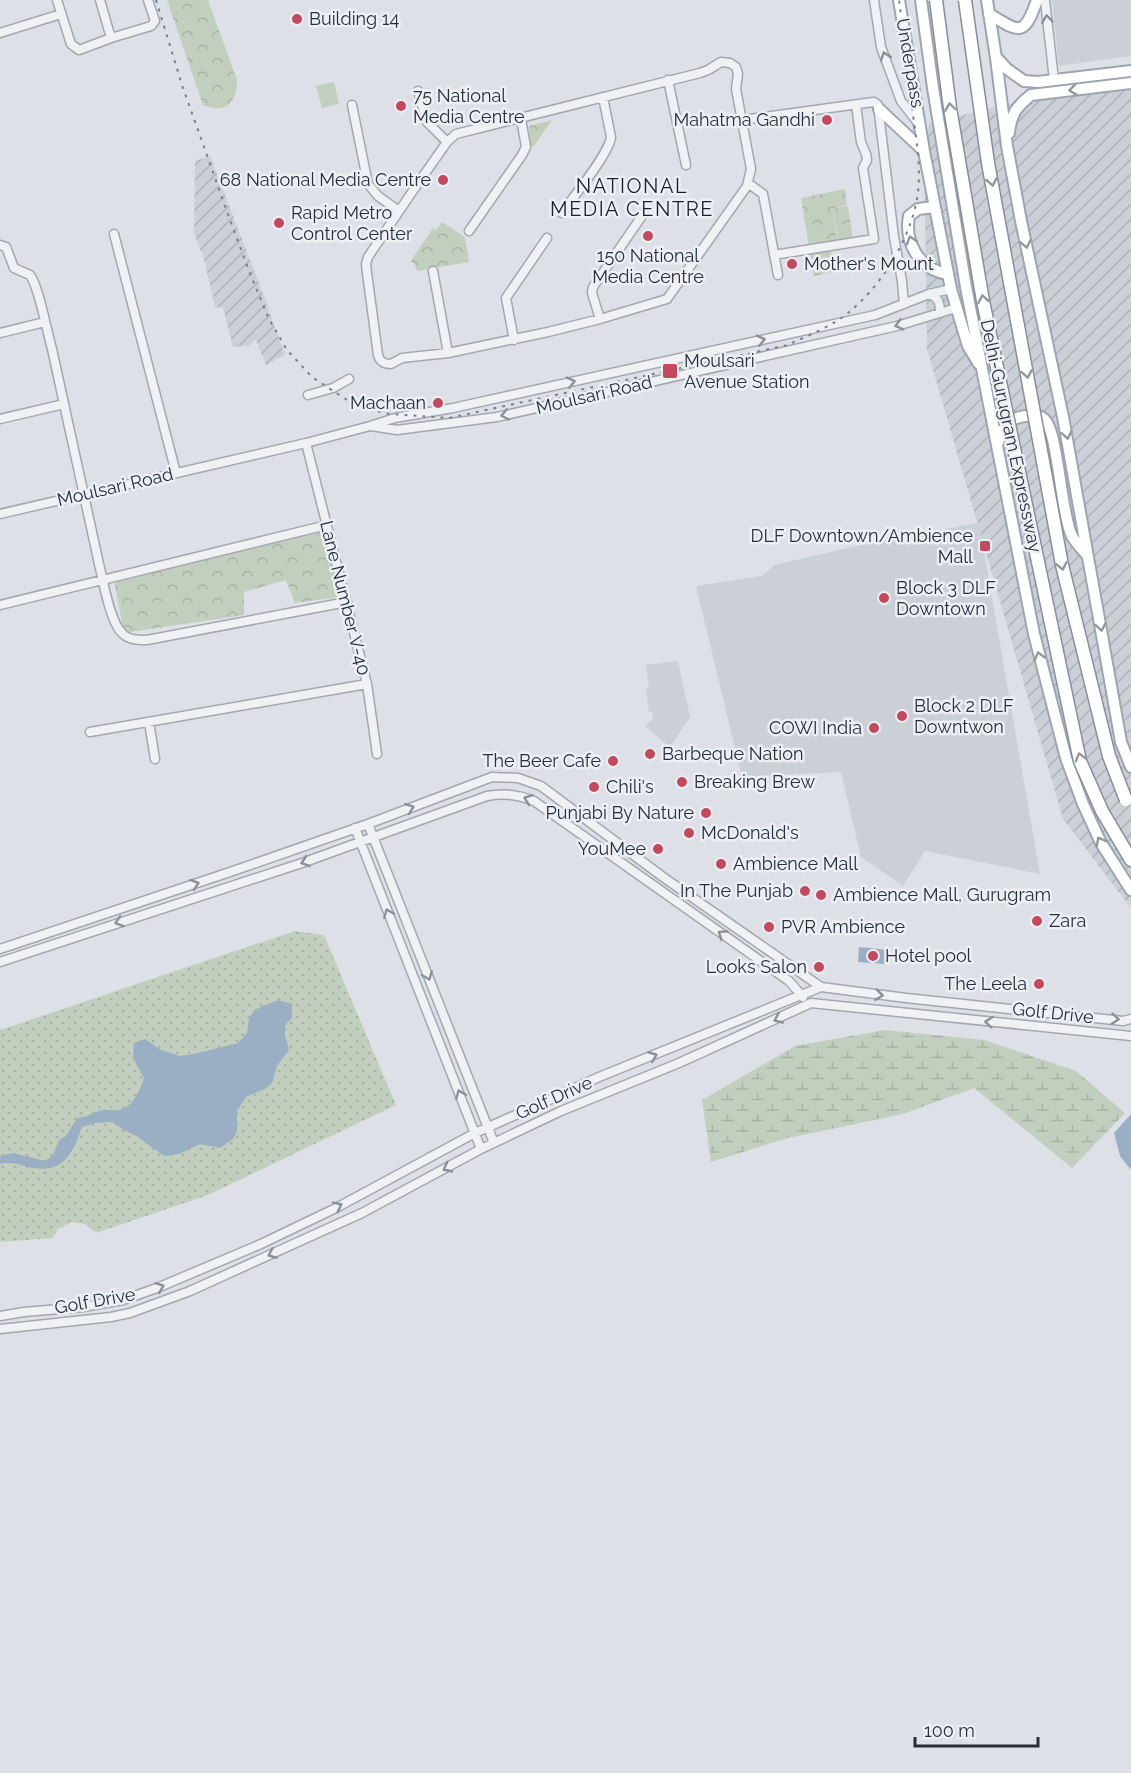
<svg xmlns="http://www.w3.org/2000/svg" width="1131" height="1773" font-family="Raleway,sans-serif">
	<defs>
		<pattern id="industrial-furrows" width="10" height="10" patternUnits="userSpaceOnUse" patternTransform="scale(1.5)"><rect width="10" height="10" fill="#cbd0d7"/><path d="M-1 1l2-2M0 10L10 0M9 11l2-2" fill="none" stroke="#aeb3b9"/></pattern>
		<pattern id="grass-dots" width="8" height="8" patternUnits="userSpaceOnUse" patternTransform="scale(1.5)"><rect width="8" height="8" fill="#c3cfbe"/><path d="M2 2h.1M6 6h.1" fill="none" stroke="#a8b2a4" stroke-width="1.8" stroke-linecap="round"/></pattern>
		<pattern id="wetland-marsh" width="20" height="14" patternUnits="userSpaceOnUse" patternTransform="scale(1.5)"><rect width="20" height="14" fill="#c3cfbe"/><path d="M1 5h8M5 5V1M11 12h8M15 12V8" fill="none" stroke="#a8b2a4"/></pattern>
		<pattern id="park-crowns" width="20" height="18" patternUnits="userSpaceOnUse" patternTransform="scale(1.5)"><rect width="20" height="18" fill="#c3cfbe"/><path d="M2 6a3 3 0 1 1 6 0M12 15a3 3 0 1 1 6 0" fill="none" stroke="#a8b2a4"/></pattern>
	</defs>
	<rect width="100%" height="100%" fill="#dde0e6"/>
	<!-- built -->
	<path fill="#cbd0d7" d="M1052,0H1131V56L1059,66Z
		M979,523L1040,874L925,851L903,886L861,857L841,772L742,777L696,586L762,576L774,565L883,540Z
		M678,661L690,717L670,747L645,726L653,719L652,712H649L646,689L649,688L646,665Z"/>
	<!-- industrial -->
	<path fill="url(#industrial-furrows)" d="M1131,88V908L1063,819L927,349L924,151L929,124L1002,105Z
		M210,156L262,291L285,355L266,365L256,340L248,346L233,347L223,308L215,307L204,259L194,234L195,161Z"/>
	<!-- grass -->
	<path fill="url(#grass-dots)" d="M295,931L324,935L396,1105L208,1195L96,1233L85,1224L72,1222L58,1229L53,1238L0,1242V1030Z"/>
	<!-- wetland -->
	<path fill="url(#wetland-marsh)" d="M885,1030L984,1040L1076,1071L1125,1113L1072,1168L974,1088L903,1114L788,1138L711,1162L702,1100L795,1046Z"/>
	<!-- park -->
	<path fill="url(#park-crowns)" d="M167,0H208L237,80C237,103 226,114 203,105Z
		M552,120L534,146L530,145L529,126Z
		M845,189L847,205L833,208L848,206L853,239L838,242L833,209L837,243L809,247L801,198Z
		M442,222L465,237L469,262L417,271L415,265L411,261L433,228L436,230Z
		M826,249L838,258L840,270L814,276L810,251Z
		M325,531L339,597L295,603L286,580L244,592V615L124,633L113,575Z"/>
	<!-- pitch -->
	<path fill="#c3cfbe" d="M334,82L339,104L322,108L316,86Z"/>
	<!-- water -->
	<path fill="#9aafc4" d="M859,947L888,950L886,964L858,962Z
		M278,1000L292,1004V1018L285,1025V1036L289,1050L277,1066L272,1083L267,1088L246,1097L237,1111V1131L233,1139L220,1148L200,1144L179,1154L164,1156L138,1137L122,1129L112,1122L96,1123L82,1127C73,1153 64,1173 33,1168C18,1165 16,1161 0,1164V1156L13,1153L45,1161L53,1155L59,1140L66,1136L77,1118C89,1117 89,1114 99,1111C106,1108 112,1111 118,1110C133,1108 140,1090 144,1078L133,1058L134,1043L145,1039L161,1050L180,1056L194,1054L238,1043L247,1033L249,1019L254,1010Z
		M1131,1114V1170L1120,1156L1114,1133Z"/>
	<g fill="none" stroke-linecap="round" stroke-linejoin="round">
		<defs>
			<path id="minor" d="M57,0L71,44L79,50L111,38L151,26L155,21L148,0
				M100,0L111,38
				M874,0L881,47L901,101L918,123
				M1045,0L1054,80
				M0,33L61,14
				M721,62L730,63L736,67L738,74L736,89L751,169L747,186L667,299L600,319L548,332L448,353L402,358L391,364C384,364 380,362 378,355L367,273L366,264L368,257L410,195L447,142L456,134L700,73L708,70Z
				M668,80L686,165
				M418,91L427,122L447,142
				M352,105L368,184L378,196L399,211
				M742,120L866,103L874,102L878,105L894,237L902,281L904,304
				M748,183L763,194L778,275
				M562,213C573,197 609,154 611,137L603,97
				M469,231L522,155L526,147L521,119
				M114,234L176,473
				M0,245L6,247L14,268L30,275C39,287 47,332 52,349C68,420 83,492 99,564C103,580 110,622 122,633C128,640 138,640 147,640L347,602
				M774,255L874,239L863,168L867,160L866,154L861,142L856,105
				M433,271L448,353
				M929,294C939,298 940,303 940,313
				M600,319L592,293L593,287L644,213
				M0,333L45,322
				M514,340L506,298L547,238
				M308,395L333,388L349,379
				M0,419L64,404
				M371,426L397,430L497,417L897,326L956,308
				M306,443L367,684L377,754
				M0,514L306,443L370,426L395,418L453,408L875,315L929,294L951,289
				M0,605L327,525
				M149,722L155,759
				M90,732L367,684
				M368,824L494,1143
				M355,828L481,1149
				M0,949L230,872L368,824L492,777L518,778L541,786L663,877L821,987
				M0,962L302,863L487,796C503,793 518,794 534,801L789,981L803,997
				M0,1316L24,1312L83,1307L123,1300L157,1288L261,1244L336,1208L475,1133L549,1100L599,1077L821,987L906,998L1123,1021L1131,1019
				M0,1329L111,1317L130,1313L190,1291L362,1213L481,1149L561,1111L679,1063L811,1003L1131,1036"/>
			<path id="major" d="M899,0L924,151L951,289L968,346L979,364
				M921,0L933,88L966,287L1034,634L1066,758L1083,804L1101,843L1131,890
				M987,0L996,58L1007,146L1021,221L1063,417L1121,742L1131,767
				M989,14C1020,33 1024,37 1037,0
				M997,58L1007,69L1024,81L1038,82L1131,71
				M879,109L924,151
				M1009,133C1011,114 1016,107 1031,95L1131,83
				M935,207L918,209L909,216C904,243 920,270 948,274
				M998,443C1000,434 1004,425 1012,420C1019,416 1037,413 1044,419C1058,429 1061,516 1072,536C1076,543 1082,549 1087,555"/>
			<path id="highway" d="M1102,811L1131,860"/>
		</defs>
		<!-- minor casing -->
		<use href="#minor" stroke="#a3a7af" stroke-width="11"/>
		<!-- major casing -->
		<use href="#major" stroke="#9da5b1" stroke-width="14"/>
		<!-- highway casing -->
		<use href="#highway" stroke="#858e9b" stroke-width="15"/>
		<!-- minor -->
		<use href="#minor" stroke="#eff1f4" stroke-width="8"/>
		<!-- major -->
		<use href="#major" stroke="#fff" stroke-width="10"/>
		<!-- highway -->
		<use href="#highway" stroke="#fff" stroke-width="12"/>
		<!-- rail -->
		<path stroke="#77808e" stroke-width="2" stroke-dasharray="3 6" stroke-linecap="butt" d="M156,0L182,85L226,209L249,271L269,319L287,350L312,377L347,400L372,410L390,414L449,418L788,345C808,335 831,327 848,313C882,286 913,235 918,192C921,166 916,139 913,114C908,76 904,38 899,0"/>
		<defs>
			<path id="highway-bridge" d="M936,0L950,108L983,301L1080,761L1102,811
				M965,0L988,163L1062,565L1109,756L1126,800"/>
		</defs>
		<!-- highway-bridge casing -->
		<use href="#highway-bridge" stroke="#858e9b" stroke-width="15" stroke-linecap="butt"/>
		<!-- highway-bridge -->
		<use href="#highway-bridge" stroke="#fff" stroke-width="12"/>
	</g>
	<!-- one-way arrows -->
	<defs><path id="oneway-chevron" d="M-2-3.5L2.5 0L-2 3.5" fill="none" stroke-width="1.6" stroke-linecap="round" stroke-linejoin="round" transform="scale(1.5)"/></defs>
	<g stroke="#8b9098">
		<use href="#oneway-chevron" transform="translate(1047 19) rotate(-97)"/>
		<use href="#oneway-chevron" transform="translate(885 56) rotate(-109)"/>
		<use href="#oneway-chevron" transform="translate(899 325) rotate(165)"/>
		<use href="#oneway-chevron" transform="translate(761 340) rotate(-13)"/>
		<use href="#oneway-chevron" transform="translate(571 382) rotate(-13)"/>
		<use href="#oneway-chevron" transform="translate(505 415) rotate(168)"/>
		<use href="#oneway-chevron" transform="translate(528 799) rotate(-159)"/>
		<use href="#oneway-chevron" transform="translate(410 808) rotate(-21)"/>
		<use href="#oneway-chevron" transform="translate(305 862) rotate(161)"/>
		<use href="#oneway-chevron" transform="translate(195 884) rotate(-19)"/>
		<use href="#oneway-chevron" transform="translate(388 913) rotate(-112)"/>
		<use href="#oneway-chevron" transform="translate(119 922) rotate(162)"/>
		<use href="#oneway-chevron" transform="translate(722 934) rotate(-145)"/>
		<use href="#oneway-chevron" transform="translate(428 976) rotate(68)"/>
		<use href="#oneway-chevron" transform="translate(879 995) rotate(7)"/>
		<use href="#oneway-chevron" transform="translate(778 1019) rotate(155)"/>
		<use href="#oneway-chevron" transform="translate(1115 1019) rotate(5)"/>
		<use href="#oneway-chevron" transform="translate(989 1022) rotate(-174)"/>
		<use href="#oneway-chevron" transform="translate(653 1056) rotate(-22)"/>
		<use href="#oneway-chevron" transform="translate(460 1094) rotate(-112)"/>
		<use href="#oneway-chevron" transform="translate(447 1168) rotate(152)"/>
		<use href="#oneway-chevron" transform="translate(338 1206) rotate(-27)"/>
		<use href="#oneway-chevron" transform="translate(272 1254) rotate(156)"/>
		<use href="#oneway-chevron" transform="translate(160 1287) rotate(-21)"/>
	</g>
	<g stroke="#93979d">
		<use href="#oneway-chevron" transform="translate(1073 90) rotate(173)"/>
		<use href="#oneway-chevron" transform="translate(950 107) rotate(-98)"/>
		<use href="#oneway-chevron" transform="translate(992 182) rotate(80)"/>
		<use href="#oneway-chevron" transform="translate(911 240) rotate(-107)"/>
		<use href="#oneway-chevron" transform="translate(1026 244) rotate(78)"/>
		<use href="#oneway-chevron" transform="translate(983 299) rotate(-100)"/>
		<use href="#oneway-chevron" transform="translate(1027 374) rotate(80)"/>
		<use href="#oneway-chevron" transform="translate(1067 435) rotate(80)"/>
		<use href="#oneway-chevron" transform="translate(1062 566) rotate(78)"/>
		<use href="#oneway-chevron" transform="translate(1101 627) rotate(80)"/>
		<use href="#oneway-chevron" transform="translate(1039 656) rotate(-105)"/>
		<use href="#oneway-chevron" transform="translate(1080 757) rotate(-106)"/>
		<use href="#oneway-chevron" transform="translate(1100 841) rotate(-118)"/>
	</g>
	<!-- markers -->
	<g fill="#c5485d" stroke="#eceff4" stroke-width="2">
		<circle cx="297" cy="19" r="6"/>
		<circle cx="401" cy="106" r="6"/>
		<circle cx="827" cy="120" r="6"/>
		<circle cx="443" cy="180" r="6"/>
		<circle cx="279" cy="223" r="6"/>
		<circle cx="648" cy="236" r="6"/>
		<circle cx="792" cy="264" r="6"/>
		<rect x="662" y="363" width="16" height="16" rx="3"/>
		<circle cx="438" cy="403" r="6"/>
		<rect x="979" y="540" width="12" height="12" rx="3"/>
		<circle cx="884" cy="598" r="6"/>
		<circle cx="902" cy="716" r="6"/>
		<circle cx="874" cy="728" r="6"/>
		<circle cx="650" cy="754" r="6"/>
		<circle cx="613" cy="761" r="6"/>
		<circle cx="682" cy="782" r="6"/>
		<circle cx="594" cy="787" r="6"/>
		<circle cx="706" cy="813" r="6"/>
		<circle cx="689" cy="833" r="6"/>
		<circle cx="658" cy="849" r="6"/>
		<circle cx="721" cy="864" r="6"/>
		<circle cx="805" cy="891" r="6"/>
		<circle cx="821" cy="895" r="6"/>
		<circle cx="1037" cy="921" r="6"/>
		<circle cx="769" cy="927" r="6"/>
		<circle cx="873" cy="956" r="6"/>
		<circle cx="819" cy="967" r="6"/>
		<circle cx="1039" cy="984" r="6"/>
	</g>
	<g text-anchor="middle" stroke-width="5" stroke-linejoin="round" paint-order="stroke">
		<!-- poi labels -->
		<g font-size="18" fill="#272f3b" stroke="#eceff4" text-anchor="start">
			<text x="309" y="25">Building 14</text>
			<text x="413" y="102">75 National<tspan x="413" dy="21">Media Centre</tspan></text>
			<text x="815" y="126" text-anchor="end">Mahatma Gandhi</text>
			<text x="431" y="186" text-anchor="end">68 National Media Centre</text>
			<text x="291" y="219">Rapid Metro<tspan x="291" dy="21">Control Center</tspan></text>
			<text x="648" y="262" text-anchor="middle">150 National<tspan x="648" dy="21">Media Centre</tspan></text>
			<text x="804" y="270">Mother's Mount</text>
			<text x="684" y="367">Moulsari<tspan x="684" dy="21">Avenue Station</tspan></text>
			<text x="426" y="409" text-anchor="end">Machaan</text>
			<text x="973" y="542" text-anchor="end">DLF Downtown/Ambience<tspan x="973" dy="21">Mall</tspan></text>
			<text x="896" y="594">Block 3 DLF<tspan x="896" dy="21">Downtown</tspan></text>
			<text x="914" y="712">Block 2 DLF<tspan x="914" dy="21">Downtwon</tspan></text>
			<text x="862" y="734" text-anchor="end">COWI India</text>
			<text x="662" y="760">Barbeque Nation</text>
			<text x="601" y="767" text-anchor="end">The Beer Cafe</text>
			<text x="694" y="788">Breaking Brew</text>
			<text x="606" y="793">Chili's</text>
			<text x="694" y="819" text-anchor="end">Punjabi By Nature</text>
			<text x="701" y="839">McDonald's</text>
			<text x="646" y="855" text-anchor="end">YouMee</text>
			<text x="733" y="870">Ambience Mall</text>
			<text x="793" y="897" text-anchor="end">In The Punjab</text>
			<text x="833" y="901">Ambience Mall, Gurugram</text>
			<text x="1049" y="927">Zara</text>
			<text x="781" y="933">PVR Ambience</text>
			<text x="885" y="962">Hotel pool</text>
			<text x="807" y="973" text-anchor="end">Looks Salon</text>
			<text x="1027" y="990" text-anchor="end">The Leela</text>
		</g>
		<!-- street labels -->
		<g font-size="18" fill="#272f3b" stroke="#eceff4">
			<text transform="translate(910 63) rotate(80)" y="6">Underpass</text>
			<text transform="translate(594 395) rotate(-13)" y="6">Moulsari Road</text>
			<text transform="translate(1011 436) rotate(78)" y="6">Delhi-Gurugram Expressway</text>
			<text transform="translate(115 487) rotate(-13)" y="6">Moulsari Road</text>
			<text transform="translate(345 598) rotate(76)" y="6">Lane Number V-40</text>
			<text transform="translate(1053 1013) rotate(6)" y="6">Golf Drive</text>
			<text transform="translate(554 1098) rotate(-24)" y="6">Golf Drive</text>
			<text transform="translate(95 1301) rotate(-10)" y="6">Golf Drive</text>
		</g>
		<!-- neighbourhood labels -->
		<g font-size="20" letter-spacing="1.5" fill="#1a202c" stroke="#eceff4">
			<text x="632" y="193">NATIONAL<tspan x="632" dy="23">MEDIA CENTRE</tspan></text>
		</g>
	</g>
	<!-- scale -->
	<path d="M915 1737v9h123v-9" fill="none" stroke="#272f3b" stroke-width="3"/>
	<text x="924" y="1737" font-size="18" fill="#272f3b" stroke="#eceff4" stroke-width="4.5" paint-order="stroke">100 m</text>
</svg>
